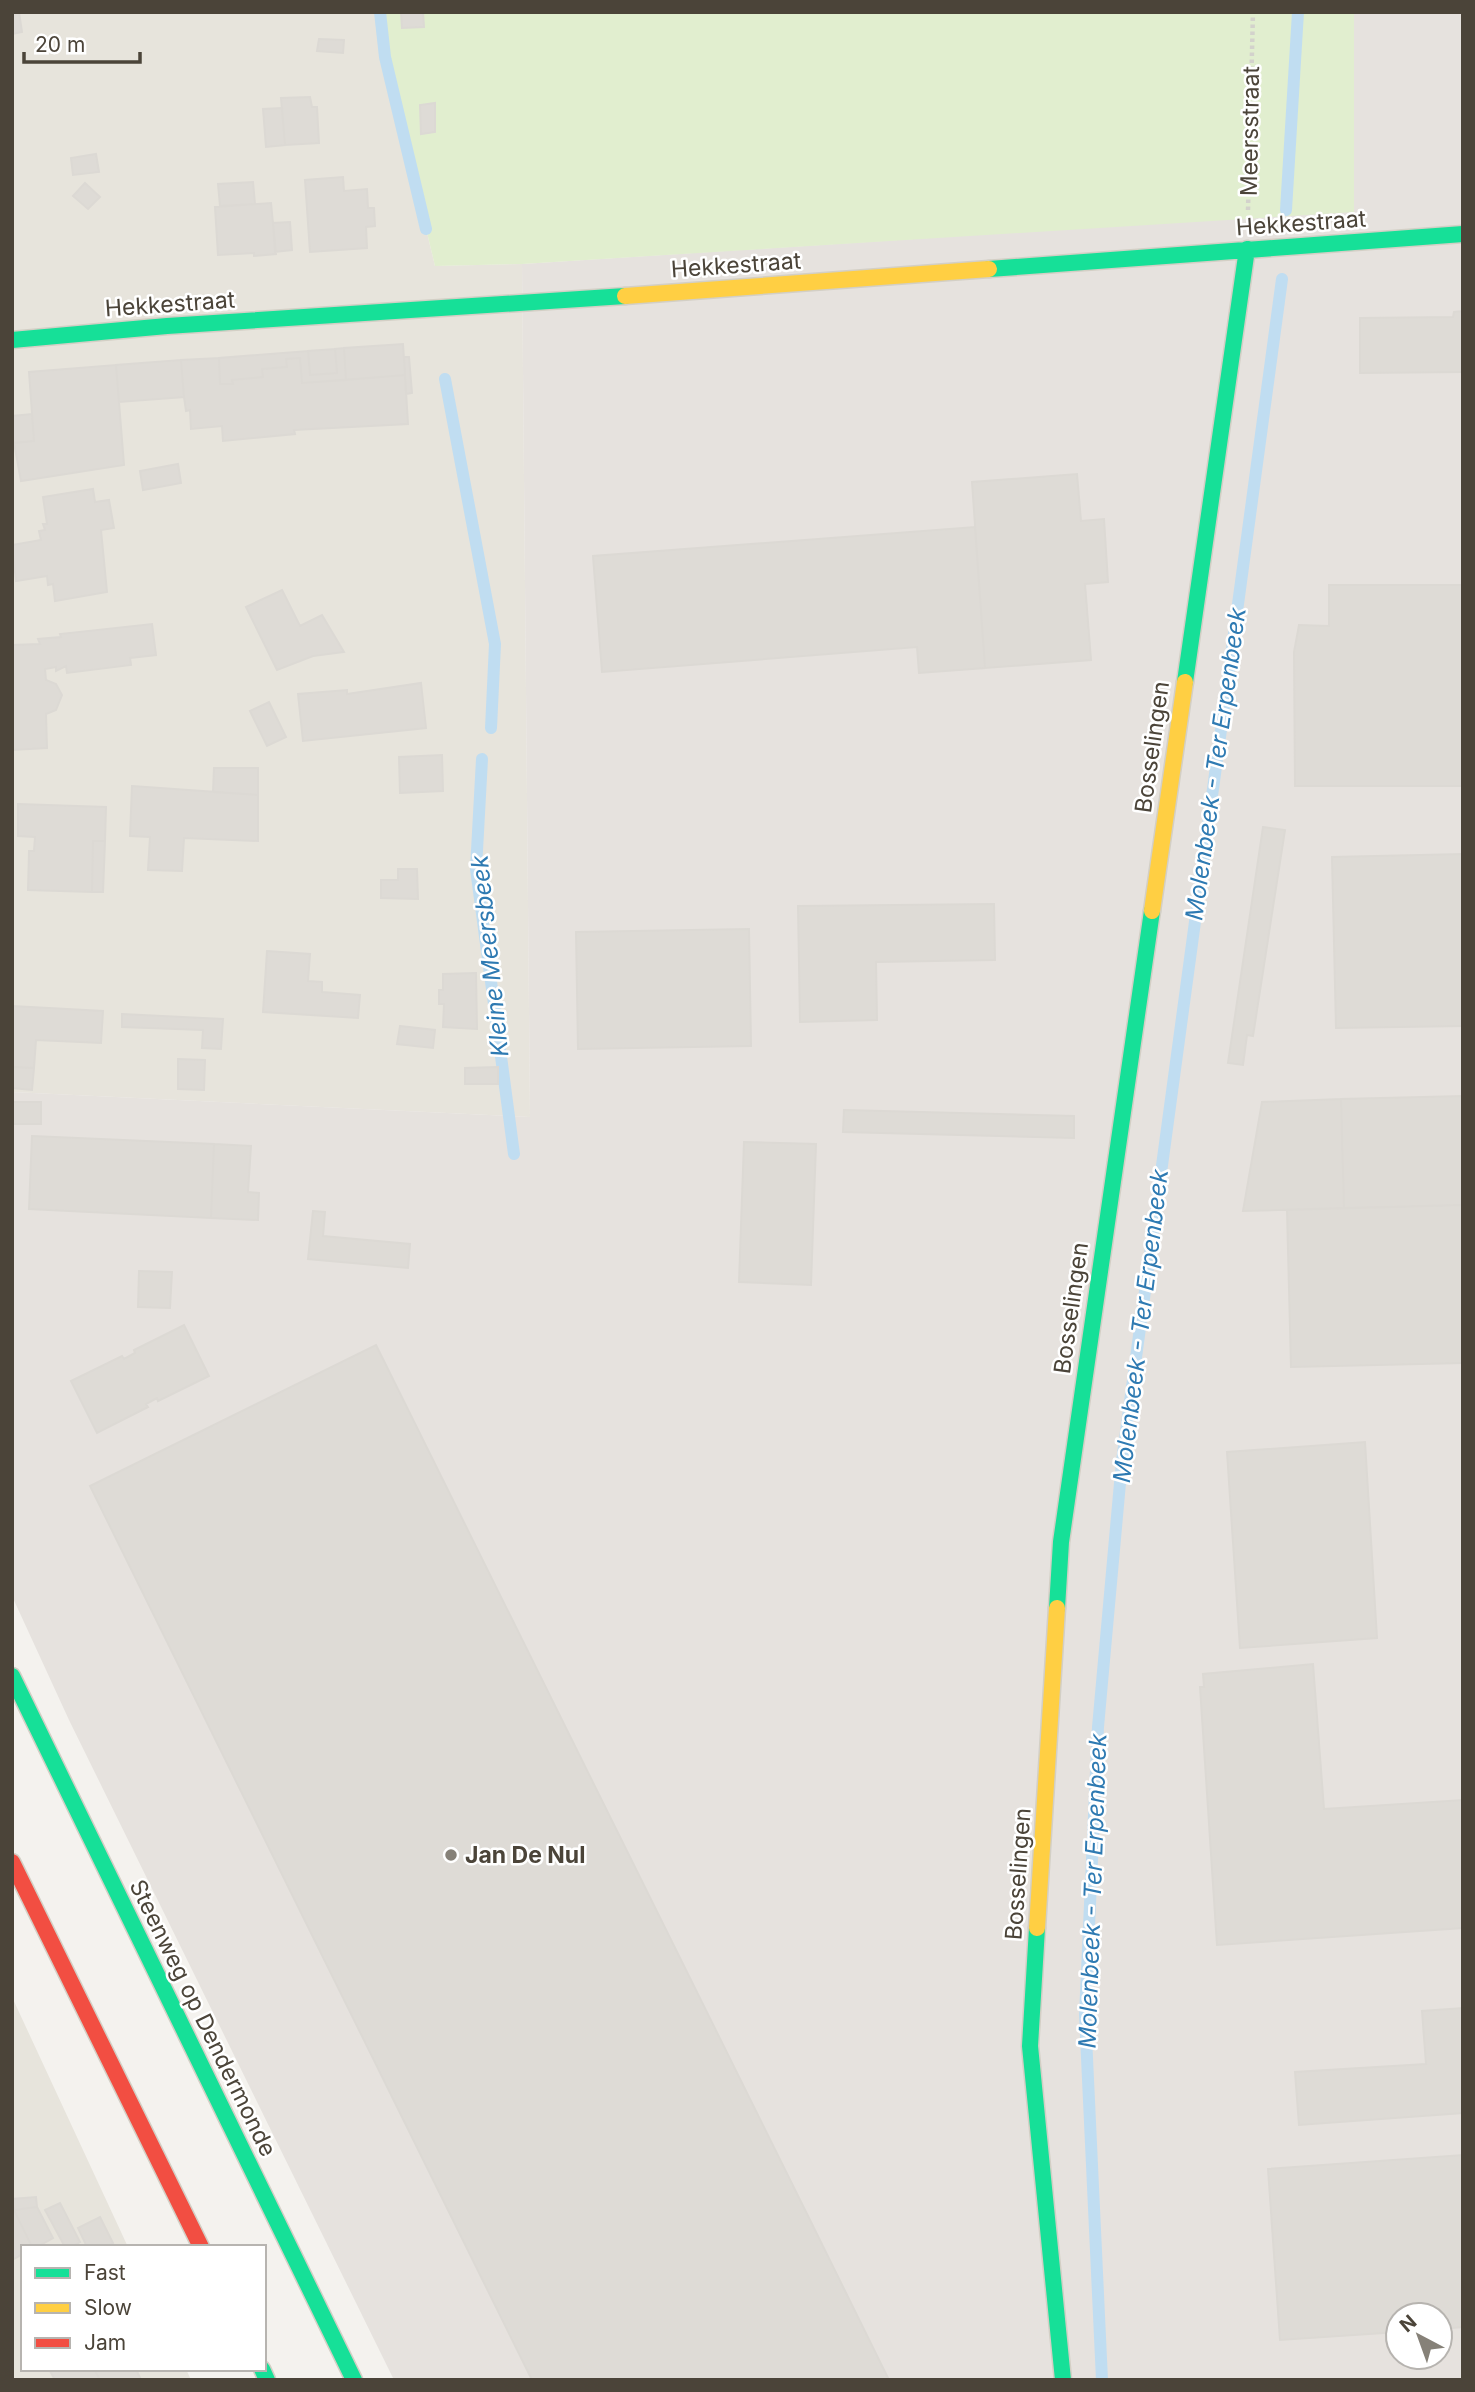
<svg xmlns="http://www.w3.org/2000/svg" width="1475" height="2392" font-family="Inter,sans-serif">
	<rect width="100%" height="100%" fill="#f4f2ee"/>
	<!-- residential -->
	<path fill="#e7e4dc" d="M12,12H380L385,57L435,266L522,264L530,1117L12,1092Z
		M12,1997L128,2247H23V2369H186L191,2380H12Z"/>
	<!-- industrial -->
	<path fill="#e6e2de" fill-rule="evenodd" d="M1348,12H1463V2380H394L69,1720L12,1596V1092L530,1117L522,264L1335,212ZM1398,2315H1440V2357H1398Z"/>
	<!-- green -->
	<path fill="#e1eecf" d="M380,12H1354V212L522,264L435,266L385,57Z"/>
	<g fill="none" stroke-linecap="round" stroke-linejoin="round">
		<!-- stream -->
		<path stroke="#c0ddf1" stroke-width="12" d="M380,12L385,57L426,229
			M1286,210L1298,12
			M445,379L495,644L491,728
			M482,759L476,869L514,1154
			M1102,2380L1085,2015L1098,1727L1122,1461L1282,279"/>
	</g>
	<!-- building -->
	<path fill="#dedbd6" stroke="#dcd9d4" stroke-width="2" d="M12,12H19L22,32L12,34Z
		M401,12H423L424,27L402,28Z
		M319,39L344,40L343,53L317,51Z
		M310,97L312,107H317L319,143L285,145L281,98Z
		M435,103V132L421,134L420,105Z
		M282,108L285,145L266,147L263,109Z
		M96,154L99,172L73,175L71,158Z
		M343,177L344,191L367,189L368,208H374L375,226L366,227L367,248L310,252L305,180Z
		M253,182L255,204L220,206L218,184Z
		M85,183L100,197L88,209L73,196Z
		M271,203L276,254L254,256V253L218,255L215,207Z
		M290,222L292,250L275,252L273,223Z
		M1463,311V372L1360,373V318L1453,317L1454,312Z
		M403,344L405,375L346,380L344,348Z
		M344,348L346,380L302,383L300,358L286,359L287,367L262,369L263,377L232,380L233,384H220L219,358L308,351L310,375L337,373L335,349Z
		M335,349L337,373L310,375L308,351Z
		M404,357H409L412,393L406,394Z
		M219,358L220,384H233L232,380L263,377L262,369L287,367L286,359L300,358L302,383L405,375L408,424L294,430L295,434L223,441L222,426L191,429L190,410L186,411L184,397L181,360Z
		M181,360L184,397L119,402L116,365Z
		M116,365L124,465L21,481L14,443L34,441L29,372Z
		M32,414L34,441L12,443V416Z
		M178,464L181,483L143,490L140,471Z
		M1077,474L1081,521L1104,519L1108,582L1085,584L1091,660L985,668L972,482Z
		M93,489L95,502L109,500L114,528L101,530L107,592L55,601L53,584L48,585L47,576L16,581L12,545L41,540L39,531L45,530L43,524H47L43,497Z
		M975,527L985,668L919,673L917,647L602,672L593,556Z
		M1329,585H1463V786H1295L1294,652L1299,625L1329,626Z
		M282,590L300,626L322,615L344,652L313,656L277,670L246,607Z
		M152,624L156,655L130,658L131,665L67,673L66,666L56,671V667L45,669L46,680L56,684L62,695L56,710L46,714L47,748L12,750V645L40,644L38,639L61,637L60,634Z
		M421,683L426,728L303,741L298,694L347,690V694Z
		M269,702L286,737L267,746L250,711Z
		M442,755L443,791L400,793L399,757Z
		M214,768H258V795L213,792Z
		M132,786L258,795V841L184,838L182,871L148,870L150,837L130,836Z
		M18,804L106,807L105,841H93L92,892L28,890L29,851H34L35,837L18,836Z
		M1263,827L1285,830L1253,1036L1247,1035L1243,1065L1228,1063Z
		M93,841H105L103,892H92Z
		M1463,854V1026L1336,1028L1332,857Z
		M398,869H417L418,899L381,898V880H398Z
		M994,904L995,960L876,962L877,1020L800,1022L798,906Z
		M749,929L751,1046L578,1049L576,932Z
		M267,951L310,954L308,981L322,982V992L360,995L358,1018L263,1012Z
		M476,973L477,1029L443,1027L444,1004H439V990H443V974Z
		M12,1006L103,1011L101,1043L36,1040L34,1068L12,1067Z
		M122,1014L223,1019L221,1049L202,1048L203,1030L122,1027Z
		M400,1026L435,1030L433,1048L397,1044Z
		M178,1059L205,1060L204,1090L178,1089Z
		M12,1067L34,1068L32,1090L12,1088Z
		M498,1067V1084H465V1068Z
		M1463,1096V1205L1344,1208L1341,1099Z
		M1341,1099L1344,1208L1243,1211L1262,1102Z
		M13,1102H41V1124H13Z
		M844,1110L1074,1116V1138L843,1132Z
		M32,1136L214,1144L211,1218L29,1209Z
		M744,1142L816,1144L811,1285L739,1282Z
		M214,1144L251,1146L248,1192L259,1193L258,1220L211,1218Z
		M1463,1205V1363L1291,1367L1287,1210Z
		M313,1211L325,1212L323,1236L410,1244L408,1268L308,1259Z
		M139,1271L172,1272L170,1308L138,1307Z
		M184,1325L209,1376L158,1401L157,1398L146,1404L148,1407L97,1433L71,1381L122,1356L124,1359L135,1353L134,1350Z
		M376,1345L812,2224L889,2380H532L90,1486Z
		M1365,1442L1377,1638L1240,1648L1227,1452Z
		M1313,1664L1324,1809L1463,1800V1928L1217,1945L1200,1687H1204L1203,1674Z
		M1463,2008V2113L1299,2125L1295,2072L1426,2064L1422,2011Z
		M1463,2155V2327L1440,2329V2315H1398V2332L1280,2340L1268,2169Z
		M36,2197L37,2207L14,2210L12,2199Z
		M60,2203L80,2242L71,2247H65L45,2210Z
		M37,2207L53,2238L37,2247H32L14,2210Z
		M12,2210H14L32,2247H23V2254L12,2260Z
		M100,2217L113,2243L106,2247H87L78,2228Z
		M54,2369H94L100,2380H55L50,2371Z
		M94,2369H136L141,2380H100Z"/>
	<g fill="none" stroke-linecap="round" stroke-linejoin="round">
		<defs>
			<path id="fast" d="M989,269L1463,234
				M12,340L167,326L625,296
				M1185,682L1247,249
				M1057,1608L1061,1542L1152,911
				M12,1676L354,2380
				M1037,1928L1030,2046L1063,2380
				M262,2369L267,2380"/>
			<path id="slow" d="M625,296L989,269
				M1152,911L1185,682
				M1037,1928L1057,1608"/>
			<path id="jam" d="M12,1862L201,2247"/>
		</defs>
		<!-- fast casing -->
		<use href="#fast" stroke="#d3cfc5" stroke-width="19"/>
		<!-- slow casing -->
		<use href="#slow" stroke="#d3cfc5" stroke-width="19"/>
		<!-- jam casing -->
		<use href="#jam" stroke="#d3cfc5" stroke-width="19"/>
		<!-- path -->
		<path stroke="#d3d2cc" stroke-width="4.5" stroke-dasharray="3.5 3.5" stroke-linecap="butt" d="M1248,210L1253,12"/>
		<!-- fast -->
		<use href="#fast" stroke="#16e098" stroke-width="16"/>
		<!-- slow -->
		<use href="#slow" stroke="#ffcf43" stroke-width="16"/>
		<!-- jam -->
		<use href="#jam" stroke="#f24e42" stroke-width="16"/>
	</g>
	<!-- markers -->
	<circle fill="#868178" stroke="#fff" stroke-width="2.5" cx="451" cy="1855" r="7"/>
	<g text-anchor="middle" stroke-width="5" stroke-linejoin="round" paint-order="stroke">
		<!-- street labels -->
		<g font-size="23" fill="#4b4439" stroke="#fff">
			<text transform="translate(1250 131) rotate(-89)" y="8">Meersstraat</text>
			<text transform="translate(1301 223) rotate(-4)" y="8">Hekkestraat</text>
			<text transform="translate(736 265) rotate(-4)" y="8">Hekkestraat</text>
			<text transform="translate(170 304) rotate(-4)" y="8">Hekkestraat</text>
			<text transform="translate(1152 747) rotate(-82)" y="8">Bosselingen</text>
			<text transform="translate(1071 1308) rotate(-82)" y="8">Bosselingen</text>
			<text transform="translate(1018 1874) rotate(-86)" y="8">Bosselingen</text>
			<text transform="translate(203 2018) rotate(64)" y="8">Steenweg op Dendermonde</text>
		</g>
		<!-- poi labels -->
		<g font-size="23" font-weight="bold" fill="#4b4439" stroke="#fff" text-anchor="start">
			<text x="465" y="1863">Jan De Nul</text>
		</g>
		<!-- water labels -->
		<g font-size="24" font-style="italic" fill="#2e7ab2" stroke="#fff">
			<text transform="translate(1216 764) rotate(-82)" y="8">Molenbeek - Ter Erpenbeek</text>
			<text transform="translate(490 956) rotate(-96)" y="8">Kleine Meersbeek</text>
			<text transform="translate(1141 1326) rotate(-83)" y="8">Molenbeek - Ter Erpenbeek</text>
			<text transform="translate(1093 1891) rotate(-88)" y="8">Molenbeek - Ter Erpenbeek</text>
		</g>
	</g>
	<!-- border -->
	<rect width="1475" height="2392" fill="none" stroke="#4b4439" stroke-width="28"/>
	<!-- legend -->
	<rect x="21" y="2245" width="245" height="126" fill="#ffffff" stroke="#b7b4b0" stroke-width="2"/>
	<rect x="35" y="2268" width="35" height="10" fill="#16e098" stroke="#b7b4b0" stroke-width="2"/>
	<text x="84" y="2280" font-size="21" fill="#4b4439">Fast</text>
	<rect x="35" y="2303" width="35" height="10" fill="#ffcf43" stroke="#b7b4b0" stroke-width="2"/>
	<text x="84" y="2315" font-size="21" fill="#4b4439">Slow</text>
	<rect x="35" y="2338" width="35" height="10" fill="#f24e42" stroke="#b7b4b0" stroke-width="2"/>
	<text x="84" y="2350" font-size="21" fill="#4b4439">Jam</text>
	<!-- north arrow -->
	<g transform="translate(1419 2336) rotate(319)"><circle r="33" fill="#ffffff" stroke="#b7b4b0" stroke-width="2"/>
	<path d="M0-5L12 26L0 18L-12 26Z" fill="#868178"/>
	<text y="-10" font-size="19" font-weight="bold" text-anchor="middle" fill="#4b4439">N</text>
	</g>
	<!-- scale -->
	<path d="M24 52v10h116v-10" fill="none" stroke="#4b4439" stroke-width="3.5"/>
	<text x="35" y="52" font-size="21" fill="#4b4439" stroke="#ffffff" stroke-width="5" paint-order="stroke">20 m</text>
</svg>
